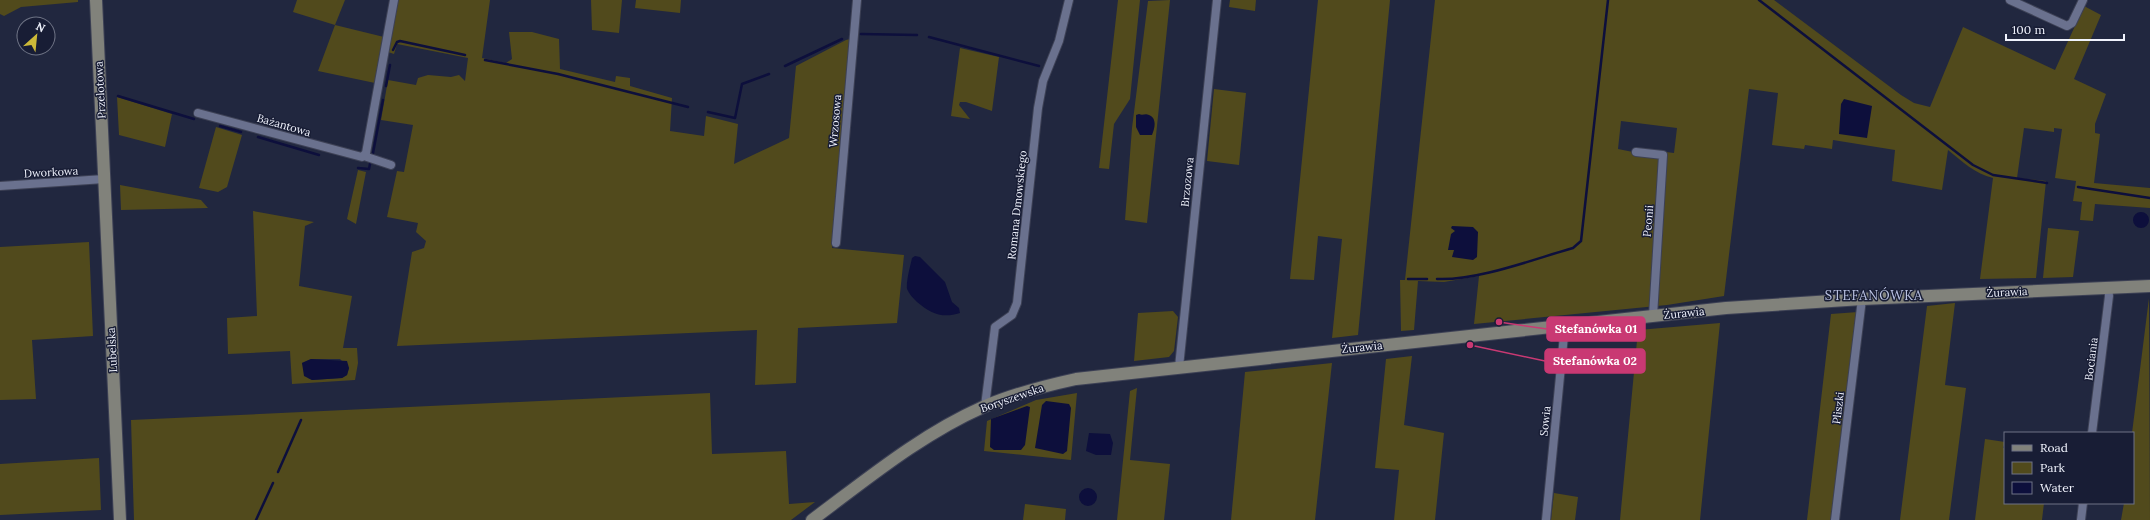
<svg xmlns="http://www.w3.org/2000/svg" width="2150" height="520" font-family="Lora,serif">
	<rect width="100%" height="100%" fill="#21273f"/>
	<!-- green -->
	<path fill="#514a1c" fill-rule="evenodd" d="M0,0H78V2L21,7L4,16L0,14Z
		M297,0H345L335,25L384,37L375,83L318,71L335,25L293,12Z
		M397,0H490L482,58L506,63L512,59L509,32H532L559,39L560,69L615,82L616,76L630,78V86L672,98L670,131L704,136L706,116L738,124L734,164L789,138L796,66L846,40L850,39L832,248L904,255L897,323L798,328L796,383L755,385L757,330L397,346L412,252L424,248L426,241L416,232L418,223L387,217L397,171L404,172L413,125L381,120L388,80L416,85L418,78L428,75L451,77L459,75L465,81L468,58L397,44L394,54L388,52Z
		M591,0H622L619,33L592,30Z
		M636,0H681L680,13L635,8Z
		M1118,0H1140L1130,99L1114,124L1109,169L1099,168Z
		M1170,0L1147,223L1125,220L1132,128L1148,1Z
		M1230,0H1256L1255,11L1229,7Z
		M1318,0H1390L1358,335L1332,338L1342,239L1318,236L1314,280L1290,279Z
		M1435,0H1774L1901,95L1914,103L1930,107L1963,27L2055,70L2084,6L2101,15L2074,79L2106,94L2095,124V133L2100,134L2094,183L2150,188V208L2095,204L2093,221L2080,220L2082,202L2073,201L2076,181L2055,178L2062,129L2054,128V132L2024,128L2017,178L2046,181L2036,278L1980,279L1993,178C1975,174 1962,161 1948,150L1942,190L1892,181L1895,150L1833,140L1832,149L1805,145L1804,149L1772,145L1778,93L1749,89L1724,296L1667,305L1474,324L1479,276L1444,282L1418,281L1414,330L1401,331L1400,280H1405ZM1621,121L1677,128L1674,153L1666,152L1665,158L1633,155V152L1618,149Z
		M960,48L999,57L992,111L966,102H960L959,105L970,119L951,116Z
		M1214,89L1246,93L1239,165L1207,161Z
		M117,97L172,114L165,147L119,135Z
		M216,127L242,135L227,187L218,192L199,188Z
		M358,170L366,172L356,224L347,219Z
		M120,185L201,200L208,208L121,210Z
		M253,211L314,222L305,226L299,286L352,296L343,348H357L358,363L355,380L292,384L290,351L228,354L227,318L257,316ZM311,359H340L349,368L347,375L342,378L312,380L308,378L302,363Z
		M2048,228L2079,231L2073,277L2043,278Z
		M89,242L93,336L32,340L36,399L0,400V247Z
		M2149,298L2150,520H2121L2124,503H2133L2132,433Z
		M1955,303L1945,385L1966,388L1949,520H1900L1927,306Z
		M1173,311L1178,317L1174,351L1169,357L1134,361L1138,313Z
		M1858,312L1832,520H1807L1831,314Z
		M1720,323L1700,520H1620L1638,330Z
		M1412,356L1404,425L1444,433L1435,520H1394L1399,470L1375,468L1386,359Z
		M1332,363L1315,520H1231L1245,372Z
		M1137,388L1130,460L1170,464L1164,520H1117L1130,391Z
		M710,393L712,454L786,451L789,504L815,502L791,520H134L131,420Z
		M1077,393L1071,460L984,451L987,421L1036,400Z
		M1985,439L2005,442L2003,448H2005V503H2044L2042,520H1975Z
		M99,458L101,510L0,515V464Z
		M1554,493L1578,497L1575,520H1551Z
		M1025,504L1066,509L1065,520H1023Z"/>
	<!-- water -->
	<path fill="#0d0f3c" d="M1844,99L1872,106L1867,138L1839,134L1841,104Z
		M1139,114C1143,116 1145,113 1149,115C1157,118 1155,128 1152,135H1140L1136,127V115Z
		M2133 220a8 8 0 1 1 16 0a8 8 0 1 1-16 0Z
		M1452,226L1473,227L1478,232L1477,257L1473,260L1452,257L1454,250H1448L1451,234L1455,231L1451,228Z
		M915,256L920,257L945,282L952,302L959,308L960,313C942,319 930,313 917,302C913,298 909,294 907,289C906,281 910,267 912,258Z
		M311,359L347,361L349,368L347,375L342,378L312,380L304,376L302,363Z
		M1046,401L1069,404L1071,408L1067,451L1063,454L1035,448L1042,405Z
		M1027,406L1030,407L1025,445L1021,450H994L990,447L991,419Z
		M1089,433L1110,434L1113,443L1111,455H1096L1086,451Z
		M1079 497a9 9 0 1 1 18 0a9 9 0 1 1-18 0Z"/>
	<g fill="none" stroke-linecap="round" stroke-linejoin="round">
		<!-- stream -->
		<path stroke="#0d0f3c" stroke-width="2.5" d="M1759,0L1973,165L1993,175L2047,183
			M861,34L917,35
			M929,37L1039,66
			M393,50L397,42L400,41L465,55
			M485,60L558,74L688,107
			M785,66L842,39
			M386,86L390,65
			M118,96L194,119
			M708,112L735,118L742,84L769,74
			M220,126L241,132
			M258,137L319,155
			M373,153L383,100
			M358,168L369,169L370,164
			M2078,187L2150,198
			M1408,279H1427
			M1437,279C1477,281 1534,259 1573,248L1581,241L1608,0
			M278,472L301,420
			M256,520L273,483"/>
		<defs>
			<path id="street" d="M2010,0L2067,26L2072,23L2083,0
				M198,113L362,157L366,153L394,0
				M1636,152L1663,155L1653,316
				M364,156L391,165
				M0,186L104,179
				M836,243L857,0
				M1179,367L1217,0
				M985,406L995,327L1012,315L1017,303L1038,108L1043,81L1059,41L1069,0
				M2092,433L2109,296L2108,287
				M1546,520L1565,325
				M1835,520L1862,299
				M2081,520L2083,503"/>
			<path id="secondary" d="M96,0L120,520
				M812,520C866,480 920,435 983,407C1013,394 1044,386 1076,379L1726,308L1862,299L2150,286"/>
		</defs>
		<!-- street casing -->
		<use href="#street" stroke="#3d4155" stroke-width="10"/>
		<!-- secondary casing -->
		<use href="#secondary" stroke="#3d4155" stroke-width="14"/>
		<!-- street -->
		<use href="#street" stroke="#6a718e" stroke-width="8"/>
		<!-- secondary -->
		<use href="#secondary" stroke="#81827b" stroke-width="12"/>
	</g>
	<g text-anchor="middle" stroke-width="3" stroke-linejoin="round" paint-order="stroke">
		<!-- street labels -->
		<g font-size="11" fill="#f0f3fd" stroke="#181d35">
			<text transform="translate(100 90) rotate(-93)" y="4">Przelotowa</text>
			<text transform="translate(835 121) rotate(-85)" y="4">Wrzosowa</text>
			<text transform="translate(284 125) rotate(16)" y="4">Bażantowa</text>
			<text transform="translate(51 172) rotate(-3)" y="4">Dworkowa</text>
			<text transform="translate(1187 182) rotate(-84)" y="4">Brzozowa</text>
			<text transform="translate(1017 205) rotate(-84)" y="4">Romana Dmowskiego</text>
			<text transform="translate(1648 221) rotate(-85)" y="4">Peonii</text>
			<text transform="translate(2007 292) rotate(-3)" y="4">Żurawia</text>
			<text transform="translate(1684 313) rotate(-6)" y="4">Żurawia</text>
			<text transform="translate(1362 347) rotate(-6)" y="4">Żurawia</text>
			<text transform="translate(112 350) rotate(-93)" y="4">Lubelska</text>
			<text transform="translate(2091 359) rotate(-83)" y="4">Bociania</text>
			<text transform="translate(1012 398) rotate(-19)" y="4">Boryszewska</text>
			<text transform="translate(1838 408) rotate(-83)" y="4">Pliszki</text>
			<text transform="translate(1545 421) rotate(-84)" y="4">Sowia</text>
		</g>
		<!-- quarter labels -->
		<g font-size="13" letter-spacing="1" fill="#bbc3e3" stroke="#181d35">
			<text x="1874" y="300">STEFANÓWKA</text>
		</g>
	</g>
	<!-- callouts -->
	<path fill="none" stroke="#c93973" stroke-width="1.5" d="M1499 322L1547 329M1470 345L1545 361"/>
	<g fill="#c93973" stroke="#181d35" stroke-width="1.5">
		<circle cx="1499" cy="322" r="4"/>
		<circle cx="1470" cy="345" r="4"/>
	</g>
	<g fill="#c93973" stroke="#c93973" stroke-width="1.5">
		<rect x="1547" y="317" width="98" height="24" rx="4"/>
		<rect x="1545" y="349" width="100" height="24" rx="4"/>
	</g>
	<g font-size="12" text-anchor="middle" font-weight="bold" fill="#fff">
		<text x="1596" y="333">Stefanówka 01</text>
		<text x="1595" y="365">Stefanówka 02</text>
	</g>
	<!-- legend -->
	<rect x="2004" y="432" width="130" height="72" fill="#181d35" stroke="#6e7385"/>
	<rect x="2012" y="445" width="20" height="6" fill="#81827b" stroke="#6e7385"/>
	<text x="2040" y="452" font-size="12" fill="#f0f3fd">Road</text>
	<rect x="2012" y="462" width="20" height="12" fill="#514a1c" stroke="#6e7385"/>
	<text x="2040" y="472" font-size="12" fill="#f0f3fd">Park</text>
	<rect x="2012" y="482" width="20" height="12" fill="#0d0f3c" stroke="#6e7385"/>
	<text x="2040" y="492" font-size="12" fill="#f0f3fd">Water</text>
	<!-- north arrow -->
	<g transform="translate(36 36) rotate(27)"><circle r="19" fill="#181d35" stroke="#6e7385"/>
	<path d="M0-3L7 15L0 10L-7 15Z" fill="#cdb938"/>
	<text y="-6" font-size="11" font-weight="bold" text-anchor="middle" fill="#f0f3fd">N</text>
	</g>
	<!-- scale -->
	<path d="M2006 34v6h118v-6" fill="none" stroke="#f0f3fd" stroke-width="2"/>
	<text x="2012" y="34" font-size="12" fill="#f0f3fd" stroke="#181d35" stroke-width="3" paint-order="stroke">100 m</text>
</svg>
